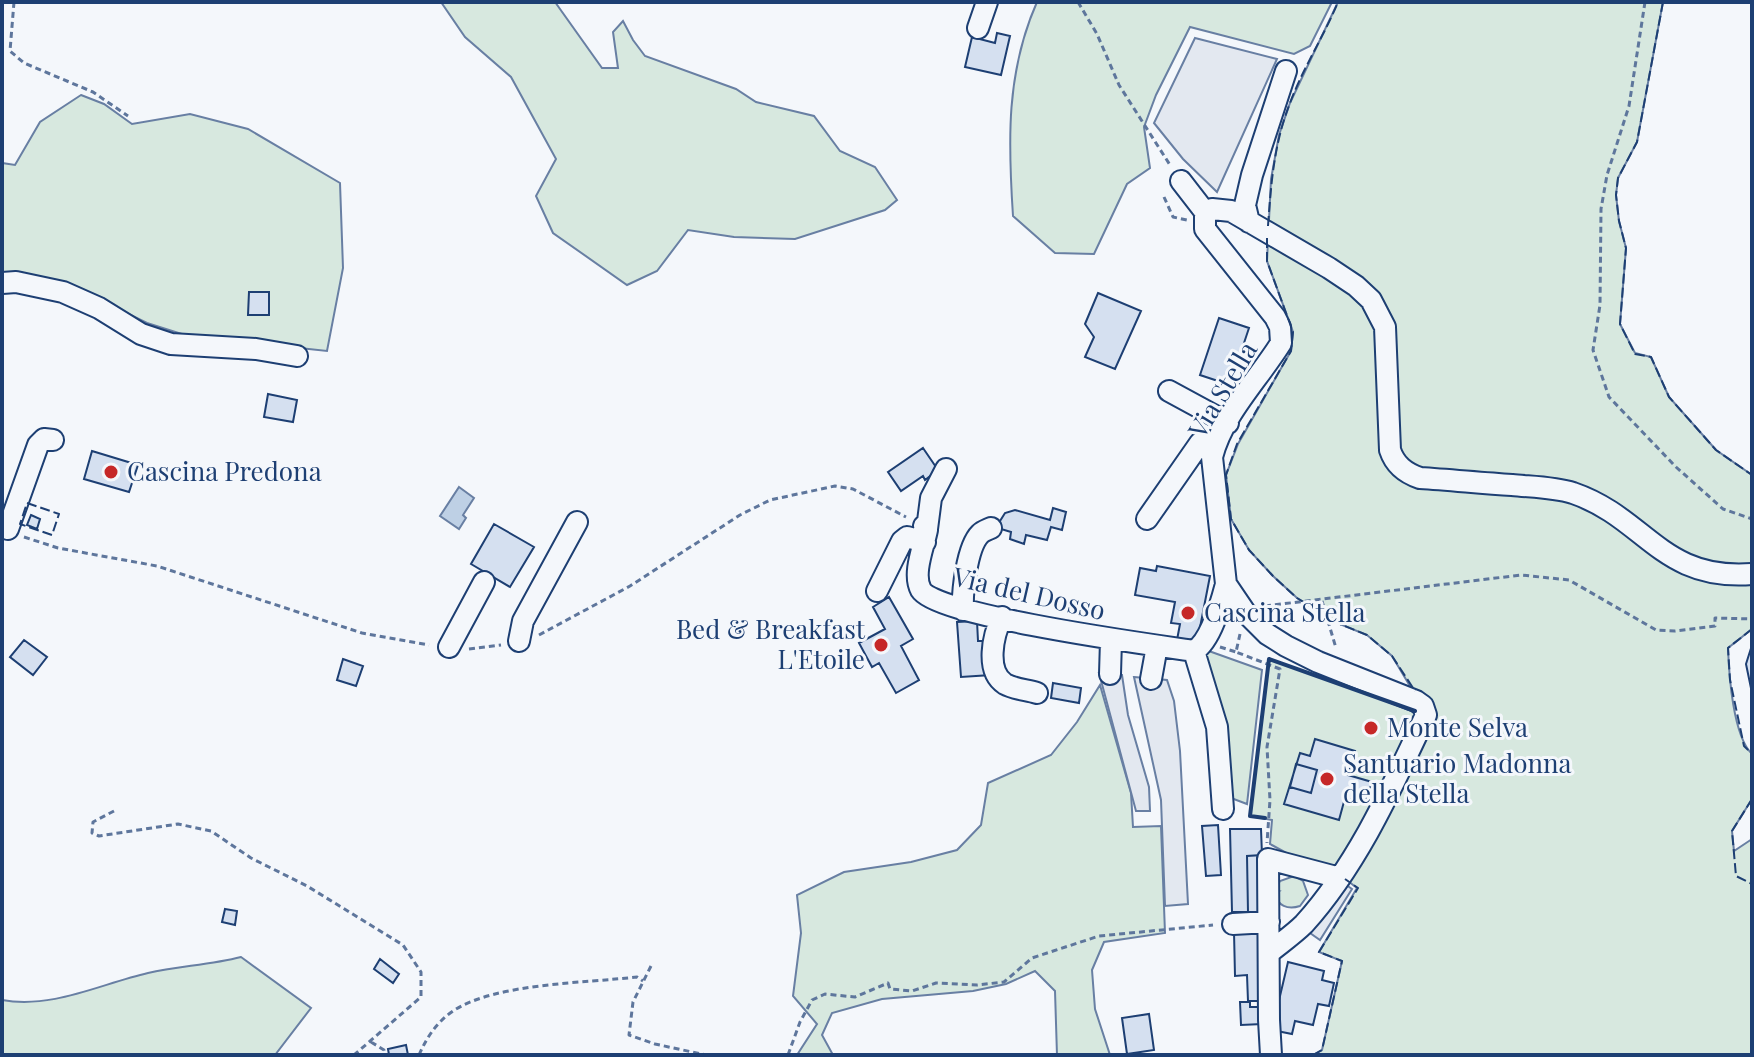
<svg xmlns="http://www.w3.org/2000/svg" width="1754" height="1057" font-family="'Playfair Display',serif">
	<rect width="100%" height="100%" fill="#f4f7fb"/>
	<!-- green -->
	<path fill="#d7e8df" stroke="#687fa3" stroke-width="2" d="M441,2H555L602,68H618L613,32L623,21L633,40L645,56L736,89L756,102L814,116L840,151L875,167L897,200L885,210L795,239L734,237L688,230L657,271L627,285L553,233L536,196L556,159L511,77L465,37Z
		M1037,2H1332L1310,46L1294,54L1190,27L1156,95L1144,127L1150,168L1127,184L1094,254L1055,253L1013,216C1008,141 1006,72 1037,2Z
		M1338,2H1663L1637,142L1618,178L1616,195L1619,221L1626,248L1620,324L1635,353L1651,357L1669,397L1716,450L1752,475V629L1728,648C1729,675 1733,736 1752,754V799L1732,831L1734,851L1752,839V1055H1313L1322,1050L1342,961L1319,952L1357,888L1344,878L1435,710L1410,686L1392,656L1367,635L1340,624L1297,598L1273,576L1249,550L1231,519L1226,475L1238,444L1291,351L1293,332L1267,261L1271,179L1279,135L1290,103Z
		M81,95L104,104L132,124L190,114L248,129L340,183L343,268L327,351L188,336L147,323L67,284L11,272L2,273V163L15,165L40,122Z
		M1206,650L1262,670L1247,804L1231,798L1205,676Z
		M1269,659L1419,712L1339,870L1290,855L1270,844L1272,820L1250,816Z
		M1100,685L1131,793L1133,827L1161,826L1165,933L1104,942L1092,970L1095,1009L1110,1055H1057L1055,991L1035,971L1006,984L973,991L882,999L832,1013L822,1035L833,1055H797L817,1024L793,996L801,933L797,895L844,872L911,862L957,850L981,825L988,783L1051,755L1077,722Z
		M1294,876L1303,881L1308,895L1300,906C1288,910 1277,906 1275,893L1279,891L1275,890L1280,881Z
		M241,957L311,1008L275,1055H2V1000C53,1009 100,984 148,973C179,966 210,965 241,957Z"/>
	<!-- parking -->
	<path fill="#e3e8f0" stroke="#687fa3" stroke-width="2" d="M1195,38L1277,59L1217,192L1183,159L1154,123Z
		M1099,673L1122,675L1128,715L1149,787L1150,811H1136Z
		M1134,677L1167,680L1174,701L1180,751L1188,904L1165,906L1161,800Z
		M1342,882L1352,889L1320,940L1310,933Z"/>
	<!-- water -->
	<path fill="#bed0e5" stroke="#687fa3" stroke-width="2" d="M459,487L474,498L463,515L466,518L459,529L440,516Z"/>
	<!-- building -->
	<path fill="#d5e0f0" stroke="#1d3f73" stroke-width="2" d="M997,33L1010,36L1001,75L965,67L972,37L995,43Z
		M249,292H269V315H248Z
		M1098,293L1141,311L1115,369L1085,357L1094,337L1085,324Z
		M1219,318L1249,328L1230,385L1200,375Z
		M268,394L297,400L293,422L264,417Z
		M923,448L938,470L925,480L923,476L901,491L888,472Z
		M92,451L138,465L129,492L84,479Z
		M1053,508L1066,512L1062,530L1051,527L1047,540L1026,535L1024,544L1010,539L1011,532L1001,529L1000,521L1005,513L1015,510L1050,520Z
		M31,515L40,519L37,529L27,525Z
		M494,524L534,547L510,587L471,564Z
		M1157,566L1210,576L1197,643L1177,640L1180,624L1171,623L1175,602L1135,595L1140,568L1156,571Z
		M889,597L913,639L901,646L919,680L896,693L879,663L872,667L859,643L885,629L873,607Z
		M977,621L978,641H983L991,675L961,677L957,622Z
		M24,640L47,657L33,675L10,657Z
		M1752,645V693L1746,664Z
		M343,659L363,666L356,686L337,680Z
		M1053,683L1081,688L1079,703L1051,698Z
		M1315,739L1355,751L1348,775L1372,782L1365,804L1345,798L1339,820L1284,804L1300,753L1310,756Z
		M1296,764L1317,770L1311,793L1290,787Z
		M1218,825L1221,875L1206,876L1202,826Z
		M1230,829H1261L1262,855L1247,856L1248,912H1232Z
		M1262,855L1263,912H1248L1247,856Z
		M225,909L237,911L235,925L222,922Z
		M1234,932H1264L1267,1001H1248L1247,975L1235,976Z
		M380,959L399,974L393,983L374,969Z
		M1288,962L1324,971L1322,980L1334,983L1329,1006L1318,1004L1313,1025L1295,1021L1292,1034L1272,1030Z
		M1240,1002H1250V1007H1262V1024L1241,1025Z
		M1149,1014L1154,1050L1127,1054L1122,1018Z
		M406,1045L408,1055H389L388,1049Z"/>
	<g fill="none" stroke-linecap="round" stroke-linejoin="round">
		<defs>
			<path id="minor" d="M978,28L987,2
				M1181,181L1205,212
				M1205,212V229L1275,317L1280,327L1281,343C1258,380 1223,414 1212,457L1226,584L1245,612L1267,634L1286,646L1318,662L1416,701L1423,706L1426,715C1392,787 1358,864 1304,924C1294,934 1281,943 1270,952
				M1205,212L1212,209L1231,211L1329,268L1356,286L1371,300L1385,327L1390,450C1395,465 1405,473 1420,478C1451,480 1481,483 1512,485C1532,487 1554,487 1573,493C1646,518 1661,581 1752,574
				M1249,222L1245,205L1252,175L1286,71
				M2,283L16,282L63,292L99,308L141,334L171,344L256,349L297,356
				M1169,391L1228,423
				M1147,519L1200,443H1216
				M924,526L927,530C924,546 912,574 921,590C937,616 1154,645 1194,651
				M8,529L38,445L44,439L53,440
				M927,529L931,498L946,469
				M877,591L902,541L907,537L925,542
				M963,610C962,592 967,547 980,534C983,531 987,530 991,528
				M1002,617C993,635 985,671 1005,684C1014,689 1027,690 1037,693
				M519,641L523,621L577,522
				M449,647L484,582
				M1194,651L1217,727L1223,809
				M1194,651C1211,641 1221,603 1226,584
				M1110,674L1111,640
				M1151,679L1157,646
				M1233,924L1269,922
				M1271,1055L1269,1020L1268,859L1340,878"/>
		</defs>
		<!-- minor casing -->
		<use href="#minor" stroke="#1d3f73" stroke-width="24"/>
		<!-- path -->
		<path stroke="#5e769c" stroke-width="3" stroke-dasharray="6 4" stroke-linecap="butt" d="M14,2L10,51L24,63L93,92L128,116
			M1078,2L1097,34L1119,85L1170,165
			M1645,2L1629,106L1607,175L1601,209L1600,305L1593,350L1609,397L1676,467L1723,509L1752,519
			M1164,197L1173,217L1187,220
			M24,537L58,548L157,566L362,633L429,645
			M1322,601L1336,648
			M1265,606L1521,575L1569,580L1656,630L1675,631L1715,626V618L1752,619
			M1240,634L1236,652L1280,669L1267,747L1270,800L1267,843
			M539,635L630,586L740,515L770,500L835,486L853,489L906,517
			M1220,647L1236,652
			M469,649L501,645
			M114,811L93,822L92,833L99,836L178,824L211,831L251,858L307,886L403,945L421,972V997L354,1055
			M651,966L633,1002L629,1035L655,1044L706,1055
			M371,1042L384,1050L385,1055
			M419,1055C427,1037 436,1023 453,1011C495,983 586,983 637,977L643,981
			M788,1055L800,1022L812,1000L825,994L855,997L888,983L890,989L912,991L936,983L977,985L1004,982L1032,958L1099,936L1213,925"/>
		<!-- minor -->
		<use href="#minor" stroke="#f4f7fb" stroke-width="20"/>
		<!-- fence -->
		<path stroke="#1d3f73" stroke-width="2" stroke-dasharray="10 4" stroke-linecap="butt" d="M1663,2L1637,142L1618,178L1616,195L1619,221L1626,248L1620,324L1635,354L1651,357L1669,397L1716,450L1752,475
			M1268,226C1271,184 1274,143 1290,103C1303,68 1324,36 1338,2
			M1267,238V261L1293,332L1291,351L1237,444L1226,475L1231,519L1249,550L1273,576L1297,598L1340,624L1367,635L1392,656L1415,691
			M27,503L59,514L52,535L20,524Z
			M1752,629L1728,648L1730,680L1744,746L1752,754
			M1752,799L1732,831L1736,876L1752,884
			M1313,1055L1322,1050L1342,961L1319,952L1358,888L1345,879"/>
		<!-- wall -->
		<path stroke="#1d3f73" stroke-width="4" d="M1265,818L1250,816L1269,659L1415,711"/>
	</g>
	<!-- markers -->
	<g fill="#c62828" stroke="#f4f7fb" stroke-width="3">
		<circle cx="111" cy="472" r="8"/>
		<circle cx="1188" cy="613" r="8"/>
		<circle cx="881" cy="645" r="8"/>
		<circle cx="1371" cy="728" r="8"/>
		<circle cx="1327" cy="779" r="8"/>
	</g>
	<g text-anchor="middle" stroke-width="6" stroke-linejoin="round" paint-order="stroke">
		<!-- street labels -->
		<g font-size="26" fill="#1d3f73" stroke="#f4f7fb">
			<text transform="translate(1223 390) rotate(-59)" y="9">Via Stella</text>
			<text transform="translate(1029 594) rotate(13)" y="9">Via del Dosso</text>
		</g>
		<!-- poi labels -->
		<g font-size="26" fill="#1d3f73" stroke="#f4f7fb" text-anchor="start">
			<text x="127" y="481">Cascina Predona</text>
			<text x="1204" y="622">Cascina Stella</text>
			<text x="865" y="639" text-anchor="end">Bed &amp; Breakfast<tspan x="865" dy="30">L'Etoile</tspan></text>
			<text x="1387" y="737">Monte Selva</text>
			<text x="1343" y="773">Santuario Madonna<tspan x="1343" dy="30">della Stella</tspan></text>
		</g>
	</g>
	<!-- border -->
	<rect width="1754" height="1057" fill="none" stroke="#1d3f73" stroke-width="8"/>
</svg>
